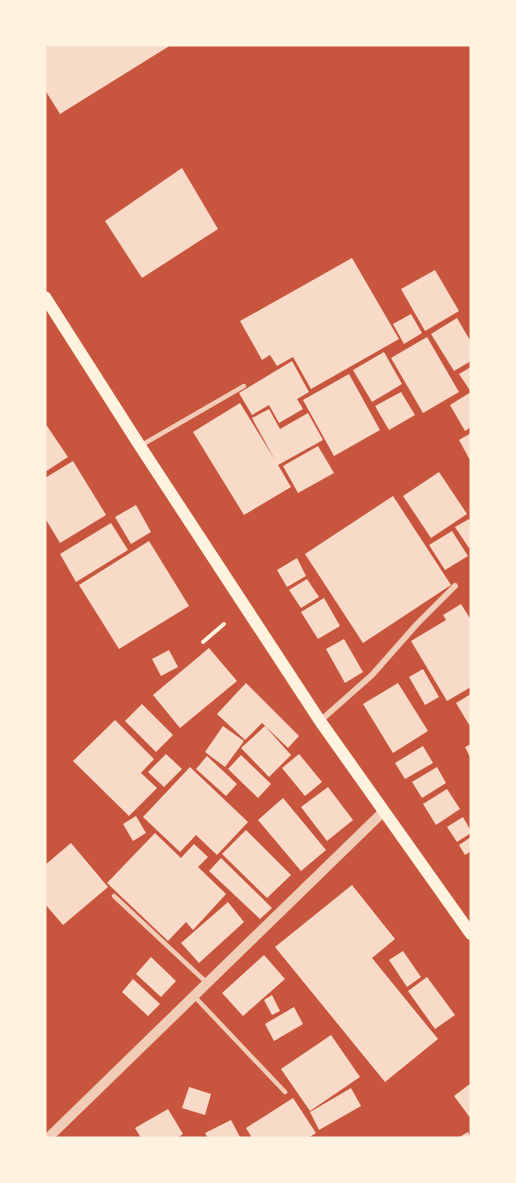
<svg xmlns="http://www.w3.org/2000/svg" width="516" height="1183" font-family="'Open Sans',sans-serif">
	<rect width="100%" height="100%" fill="#c8553d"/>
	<!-- building -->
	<path fill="#f7dbc8" d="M49,45H171L60,114L45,90V48Z
		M182,168L218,229L142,278L105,221Z
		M352,258L399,339L311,389L293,357L277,366L270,355L262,360L240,321Z
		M435,270L459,311L425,331L401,289Z
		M411,314L422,333L404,344L393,324Z
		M457,318L471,342V361L454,371L431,334Z
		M427,337L459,392L423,413L391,358Z
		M384,352L402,384L372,402L353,370Z
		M292,361L309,392L297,399L303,409L279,423L269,405L252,415L239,393Z
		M471,367V427L465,431L450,405L471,392L459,374Z
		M349,374L380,430L334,456L303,400Z
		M401,392L415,415L389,430L375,406Z
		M240,403L275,460L252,418L269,409L280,429L308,413L323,440L278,465L291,487L244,515L193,432Z
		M45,423L68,457L45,472Z
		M471,433V462L459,440Z
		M318,446L334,473L298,493L283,466Z
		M73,461L106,515L60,543L45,518V478Z
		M439,472L467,514L431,538L403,496Z
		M393,496L451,585L363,643L305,554Z
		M136,505L151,532L131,544L115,517Z
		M469,519L471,523V547L469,548L455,527Z
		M111,523L128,550L76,582L60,554Z
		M452,531L468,556L445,570L429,545Z
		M149,541L189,606L119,649L79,585Z
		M297,558L306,576L287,587L277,570Z
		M307,579L319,597L301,608L289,590Z
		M324,598L340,626L318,639L301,612Z
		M461,604L471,620V687L447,701L411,641L446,620L443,615Z
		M344,639L363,672L345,683L326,649Z
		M209,648L237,681L180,728L153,695Z
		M169,650L178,667L161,676L152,659Z
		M423,669L439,697L425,705L409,677Z
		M246,683L299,736L288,748L262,723L245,740L217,714Z
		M398,683L428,731L393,753L363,704Z
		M471,694V728L456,703Z
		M142,704L173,735L156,752L125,721Z
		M115,720L154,759L141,773L157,788L129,816L73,761Z
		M223,726L244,741L225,767L205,752Z
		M265,726L291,755L269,777L241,748Z
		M471,744V759L465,747Z
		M423,746L433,763L405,779L395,763Z
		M166,754L182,769L164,787L148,772Z
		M299,754L322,782L305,796L282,768Z
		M241,755L271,784L258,798L228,769Z
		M207,756L237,784L226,796L196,769Z
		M190,767L248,822L217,855L196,835L180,852L143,817Z
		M437,767L446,783L422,798L412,782Z
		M328,787L353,820L327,841L301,807Z
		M447,789L460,809L436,825L423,804Z
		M283,798L326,850L301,871L258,820Z
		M136,816L146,833L133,841L123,824Z
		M463,817L471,831V833L457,842L447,827Z
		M246,830L291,875L267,898L222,854Z
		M155,833L181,858L194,844L208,857L198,867L226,894L193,930L186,922L168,941L107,883Z
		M471,837V851L465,855L459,845Z
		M71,843L108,887L63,925L45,904V865Z
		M221,858L272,908L260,919L209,871Z
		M352,885L395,939L372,958L438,1039L385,1082L275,947Z
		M228,902L244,922L199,963L181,943Z
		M403,951L421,977L407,987L389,960Z
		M264,955L285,979L243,1016L222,993Z
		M151,957L176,981L161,997L136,974Z
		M427,977L455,1015L435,1029L408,991Z
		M133,979L160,1004L148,1016L122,992Z
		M272,995L280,1011L272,1015L264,1000Z
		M294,1007L303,1024L274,1041L265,1024Z
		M331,1035L360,1077L310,1111L281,1069Z
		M471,1083V1119L454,1096Z
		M189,1087L211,1094L205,1115L182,1108Z
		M351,1088L361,1106L319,1130L310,1112Z
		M293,1098L316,1133L308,1138H252L246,1128Z
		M168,1109L183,1134L177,1138H141L135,1128Z
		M231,1120L240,1137L208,1138L205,1133Z
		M468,1132L471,1138H458Z"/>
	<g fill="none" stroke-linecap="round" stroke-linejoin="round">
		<!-- path -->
		<path stroke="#fff3e0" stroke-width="4" d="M203,642L224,624"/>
		<!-- service -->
		<path stroke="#f1ccb7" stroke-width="4.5" d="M140,446L244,386
			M114,896L206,982
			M194,996L285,1092"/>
		<!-- minor -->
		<path stroke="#f1ccb7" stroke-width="6" d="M320,721L372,675L417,624L455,586"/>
		<!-- tertiary -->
		<path stroke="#f1ccb7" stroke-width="10" d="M48,1138L384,811"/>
		<!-- secondary -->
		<path stroke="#fff3e0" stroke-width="12" d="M45,297L140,446L320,721L471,934"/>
	</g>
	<!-- border -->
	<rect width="516" height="1183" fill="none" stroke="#fff3e0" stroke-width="93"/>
</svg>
